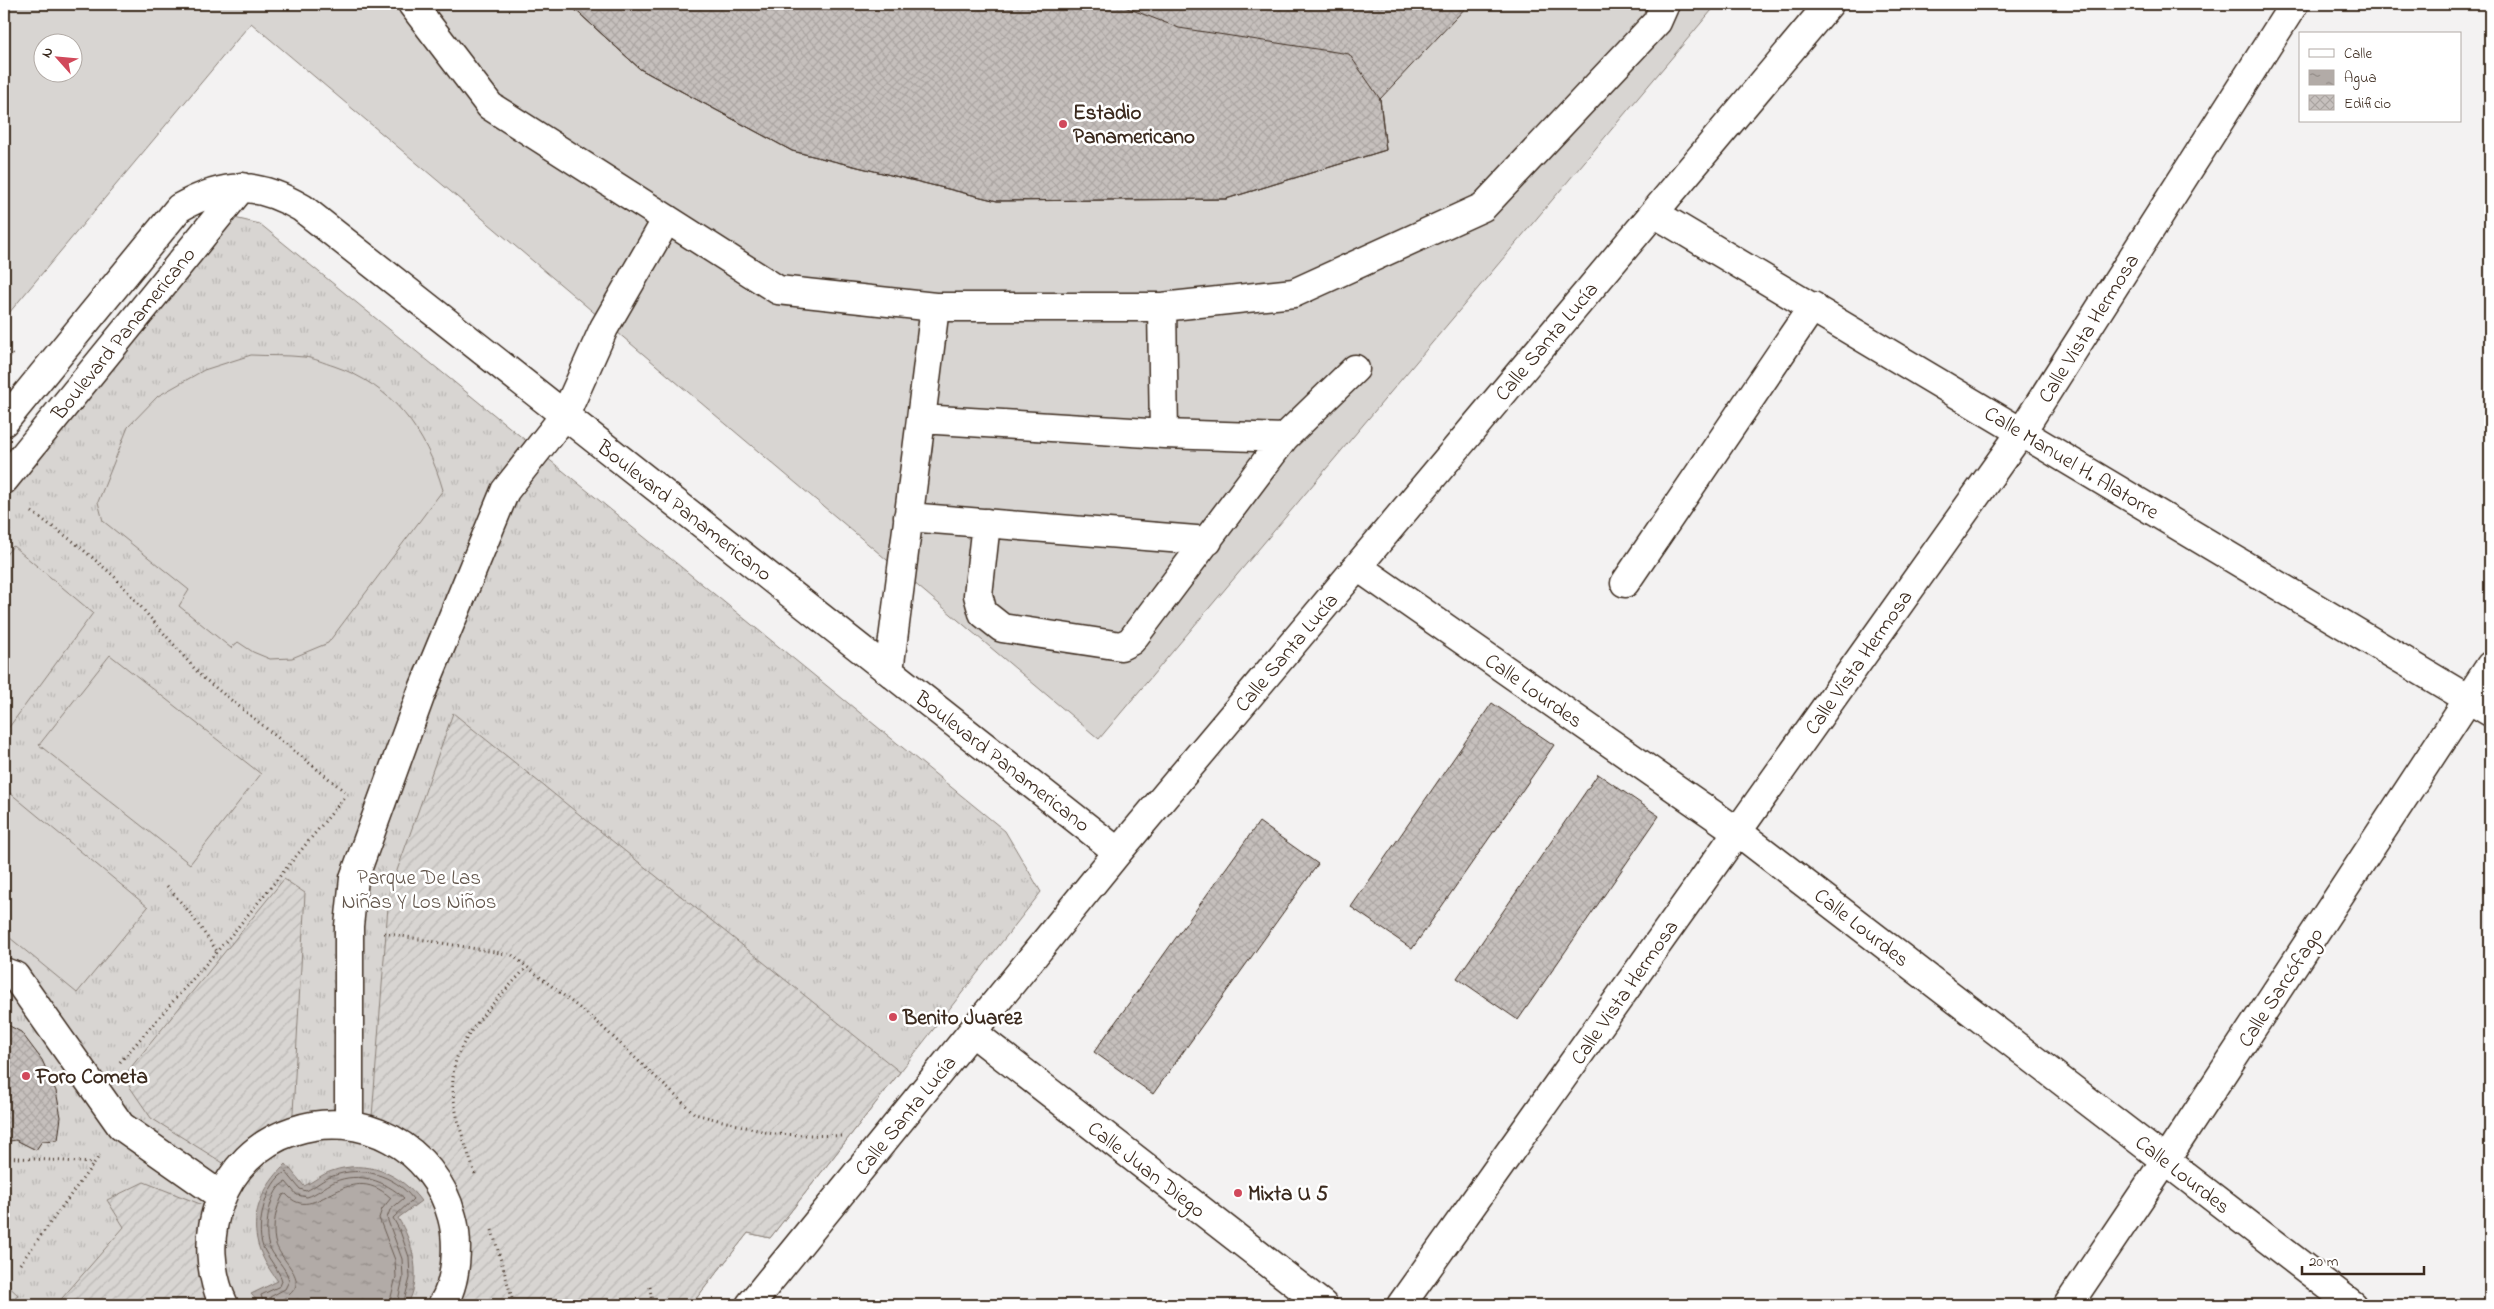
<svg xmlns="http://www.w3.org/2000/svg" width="2494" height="1309" font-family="'Indie Flower',sans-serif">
	<defs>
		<pattern id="grass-tufts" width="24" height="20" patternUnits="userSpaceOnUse" patternTransform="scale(1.25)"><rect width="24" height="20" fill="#d8d5d2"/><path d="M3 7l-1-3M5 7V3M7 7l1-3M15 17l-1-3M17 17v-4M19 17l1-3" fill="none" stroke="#bab7b4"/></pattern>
		<pattern id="garden-furrows" width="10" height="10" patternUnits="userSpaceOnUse" patternTransform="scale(1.25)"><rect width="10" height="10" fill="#d8d5d2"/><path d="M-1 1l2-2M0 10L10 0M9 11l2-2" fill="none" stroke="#bab7b4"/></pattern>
		<pattern id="water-ripples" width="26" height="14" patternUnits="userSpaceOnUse" patternTransform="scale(1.25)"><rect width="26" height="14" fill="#b2aba7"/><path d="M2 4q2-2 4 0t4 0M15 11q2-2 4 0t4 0" fill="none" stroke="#928b87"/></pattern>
		<pattern id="building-cross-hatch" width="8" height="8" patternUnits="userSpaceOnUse" patternTransform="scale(1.25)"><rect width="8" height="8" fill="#c6c0bd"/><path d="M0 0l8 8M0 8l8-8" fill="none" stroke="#aba5a2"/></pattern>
	</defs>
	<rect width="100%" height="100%" fill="#f3f2f2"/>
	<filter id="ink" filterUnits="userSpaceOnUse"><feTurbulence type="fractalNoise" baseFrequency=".02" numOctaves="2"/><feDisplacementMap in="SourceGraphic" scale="10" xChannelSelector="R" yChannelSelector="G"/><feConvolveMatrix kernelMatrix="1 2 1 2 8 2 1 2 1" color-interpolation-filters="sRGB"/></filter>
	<g filter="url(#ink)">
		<!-- grass -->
		<path fill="url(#grass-tufts)" stroke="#8a8078" d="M226,216L260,224L1005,831L1041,892L770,1238L748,1233L691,1305H4V490Z"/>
		<!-- garden -->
		<path fill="url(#garden-furrows)" stroke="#8a8078" d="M453,713L900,1072L770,1238L748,1233L691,1305H443L449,1203L371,1130L389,893Z
			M284,879L305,893L292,1131L236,1171L151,1118L123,1077Z
			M144,1182L213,1209L227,1305H56L124,1227L107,1200Z
			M4,1282L18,1295L4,1305Z"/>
		<!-- pitch -->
		<path fill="#d8d5d2" stroke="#8a8078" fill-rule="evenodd" d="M4,4H1717L1099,739L251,23L4,319ZM42,42H72V72H42Z
			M251,355C268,356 287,355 304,357C314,358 324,363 334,366C393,386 426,431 443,490L328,643L292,658L270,659L253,652L238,642L231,648L179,606L189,590L103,521L98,502L128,427L158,396L204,370Z
			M13,546L93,613L4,734V557Z
			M110,655L261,774L190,864L39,745Z
			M4,788L148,907L77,993L4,933Z"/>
		<!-- water -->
		<path fill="url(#water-ripples)" stroke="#827770" d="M286,1164L304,1186C313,1182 322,1174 332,1171C366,1159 400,1173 421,1201L398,1218C413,1242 423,1279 407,1305H261L251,1294L278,1281C245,1240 249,1200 286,1164Z"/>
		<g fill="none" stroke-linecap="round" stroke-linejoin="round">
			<!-- shore -->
			<path stroke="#6b5e55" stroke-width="1" d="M264,1305L261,1295L280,1286L282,1281C281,1273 267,1257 263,1247C255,1227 266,1181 286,1172L300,1189L306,1191C315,1187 323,1179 333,1176C360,1165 395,1175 413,1199L393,1218L400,1231L409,1257L410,1278L403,1305
				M271,1305L270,1297L285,1289L289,1281C287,1267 272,1257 268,1243C264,1228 270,1187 286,1182L297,1195L307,1197C317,1194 325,1186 334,1182C359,1171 385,1181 404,1198L390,1210L387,1218L402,1259L403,1278L397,1305
				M278,1305L279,1301C317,1282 281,1265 275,1241C272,1226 276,1208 283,1195L286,1194C316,1228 345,1156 391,1198L382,1209L379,1218L395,1260L396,1277L389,1305"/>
		</g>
		<!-- building -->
		<path fill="url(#building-cross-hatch)" stroke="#3b2a1e" d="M569,4H1469L1380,99L1386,150L1226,199L997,201L792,151L640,69Z
			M569,4H1117L1179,28L1349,54L1380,99L1386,150L1226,199L997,201L792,151L640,69Z
			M1492,703L1554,745L1412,949L1351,907Z
			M1598,774L1659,816L1518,1020L1457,978Z
			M1259,822L1318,864L1153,1094L1094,1052Z
			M4,1023L21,1032L42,1060L56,1091L61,1117L58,1140L42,1141L36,1150L16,1140L4,1142Z"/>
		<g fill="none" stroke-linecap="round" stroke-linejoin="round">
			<defs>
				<path id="minor" d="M412,4L490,106L778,290L935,307
					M1654,213L2490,712
					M1162,307L1164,434
					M921,419L935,307H1162L1294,293L1483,207L1657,22L1665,4
					M4,422L179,208C225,182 256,181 302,208L1118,852
					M1284,438L1355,369
					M4,480L242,187
					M908,517L1208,541
					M1358,567L1738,832L2353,1305
					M1625,583L1813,306
					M889,671L921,419L1164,434L1284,438L1131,641L1121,646L1002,628L983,613L978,595L986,523
					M4,972L15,976L121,1126L221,1196
					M972,1032L1323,1305
					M349,1125V926L354,878L421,694L505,491L565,415L604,328L667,219
					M224,1305C193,1239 220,1155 293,1131C361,1108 434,1147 452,1217C459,1242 457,1283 442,1305
					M750,1305L1118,852L1829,4
					M1401,1305L2022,431L2294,4
					M2068,1305L2165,1161L2490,666"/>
			</defs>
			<!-- minor casing -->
			<use href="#minor" stroke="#3b2a1e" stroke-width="31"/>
			<!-- path -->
			<path stroke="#3b2a1e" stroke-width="3" stroke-dasharray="1 4" stroke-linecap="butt" d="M4,348L13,356
				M32,512L74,542L114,576L201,676L348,794
				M167,886L190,913L217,951
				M384,933L512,955L596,1021L695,1114L773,1134L841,1136
				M120,1062L233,933L344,798
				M4,1157L93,1163
				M475,1174C465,1143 451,1109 453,1077C454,1038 502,995 527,967
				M492,1230L514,1305
				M20,1264L100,1155
				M650,1287L652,1305"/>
			<!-- minor -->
			<use href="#minor" stroke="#fff" stroke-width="28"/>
		</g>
	</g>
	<!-- markers -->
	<g fill="#d1495b" stroke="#fff" stroke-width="2">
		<circle cx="1063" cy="124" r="5"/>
		<circle cx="893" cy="1017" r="5"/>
		<circle cx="26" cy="1076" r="5"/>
		<circle cx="1238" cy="1193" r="5"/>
	</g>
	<g text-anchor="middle" stroke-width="5" stroke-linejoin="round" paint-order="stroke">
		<!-- poi labels -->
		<g font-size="21" font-weight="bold" fill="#3b2a1e" stroke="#fff" text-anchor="start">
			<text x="1073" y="119">Estadio<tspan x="1073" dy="24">Panamericano</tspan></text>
			<text x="903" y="1024">Benito Juarez</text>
			<text x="36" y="1083">Foro Cometa</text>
			<text x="1248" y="1200">Mixta U 5</text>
		</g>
		<!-- street labels -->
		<g font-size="21" fill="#3b2a1e" stroke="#fff">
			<text transform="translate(2088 328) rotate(-58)" y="7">Calle Vista Hermosa</text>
			<text transform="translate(123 333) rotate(-51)" y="7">Boulevard Panamericano</text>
			<text transform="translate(1546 341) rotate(-50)" y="7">Calle Santa Lucía</text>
			<text transform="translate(2072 462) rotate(31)" y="7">Calle Manuel H. Alatorre</text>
			<text transform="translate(685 510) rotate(38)" y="7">Boulevard Panamericano</text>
			<text transform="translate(1286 652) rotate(-50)" y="7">Calle Santa Lucía</text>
			<text transform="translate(1858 662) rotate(-55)" y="7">Calle Vista Hermosa</text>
			<text transform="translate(1534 690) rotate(35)" y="7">Calle Lourdes</text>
			<text transform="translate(1003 761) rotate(38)" y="7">Boulevard Panamericano</text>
			<text transform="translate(1862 927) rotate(38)" y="7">Calle Lourdes</text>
			<text transform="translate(2280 987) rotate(-57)" y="7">Calle Sarcófago</text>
			<text transform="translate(1624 992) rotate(-55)" y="7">Calle Vista Hermosa</text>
			<text transform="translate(905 1115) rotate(-51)" y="7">Calle Santa Lucía</text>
			<text transform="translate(1147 1169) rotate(38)" y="7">Calle Juan Diego</text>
			<text transform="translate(2183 1174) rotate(38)" y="7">Calle Lourdes</text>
		</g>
		<!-- park labels -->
		<g font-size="21" fill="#62554b" stroke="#fff">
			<text x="419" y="884">Parque De Las<tspan x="419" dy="24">Niñas Y Los Niños</tspan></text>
		</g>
	</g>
	<!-- margin -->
	<rect width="2494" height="1309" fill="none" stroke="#fff" stroke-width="20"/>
	<rect x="10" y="10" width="2474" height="1289" fill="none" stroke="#3b2a1e" stroke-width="2" filter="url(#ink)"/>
	<!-- legend -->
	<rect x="2299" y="32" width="162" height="90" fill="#ffffff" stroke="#b1aaa5"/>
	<rect x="2309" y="49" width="25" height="8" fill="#ffffff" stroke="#b1aaa5"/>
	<text x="2344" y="58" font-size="15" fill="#3b2a1e">Calle</text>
	<rect x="2309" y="70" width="25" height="15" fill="url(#water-ripples)" stroke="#b1aaa5"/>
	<text x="2344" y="82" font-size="15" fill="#3b2a1e">Agua</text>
	<rect x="2309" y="95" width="25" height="15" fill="url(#building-cross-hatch)" stroke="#b1aaa5"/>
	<text x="2344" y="108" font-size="15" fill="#3b2a1e">Edificio</text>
	<!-- north arrow -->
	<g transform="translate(58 58) rotate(297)"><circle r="24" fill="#ffffff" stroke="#b1aaa5"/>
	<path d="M0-4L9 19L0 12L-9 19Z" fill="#d1495b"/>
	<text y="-8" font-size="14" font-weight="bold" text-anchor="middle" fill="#3b2a1e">N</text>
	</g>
	<!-- scale -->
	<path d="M2302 1266v8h122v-8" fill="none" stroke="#3b2a1e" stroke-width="2.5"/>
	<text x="2309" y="1266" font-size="15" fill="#3b2a1e" stroke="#ffffff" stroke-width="4" paint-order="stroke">20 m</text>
</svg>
